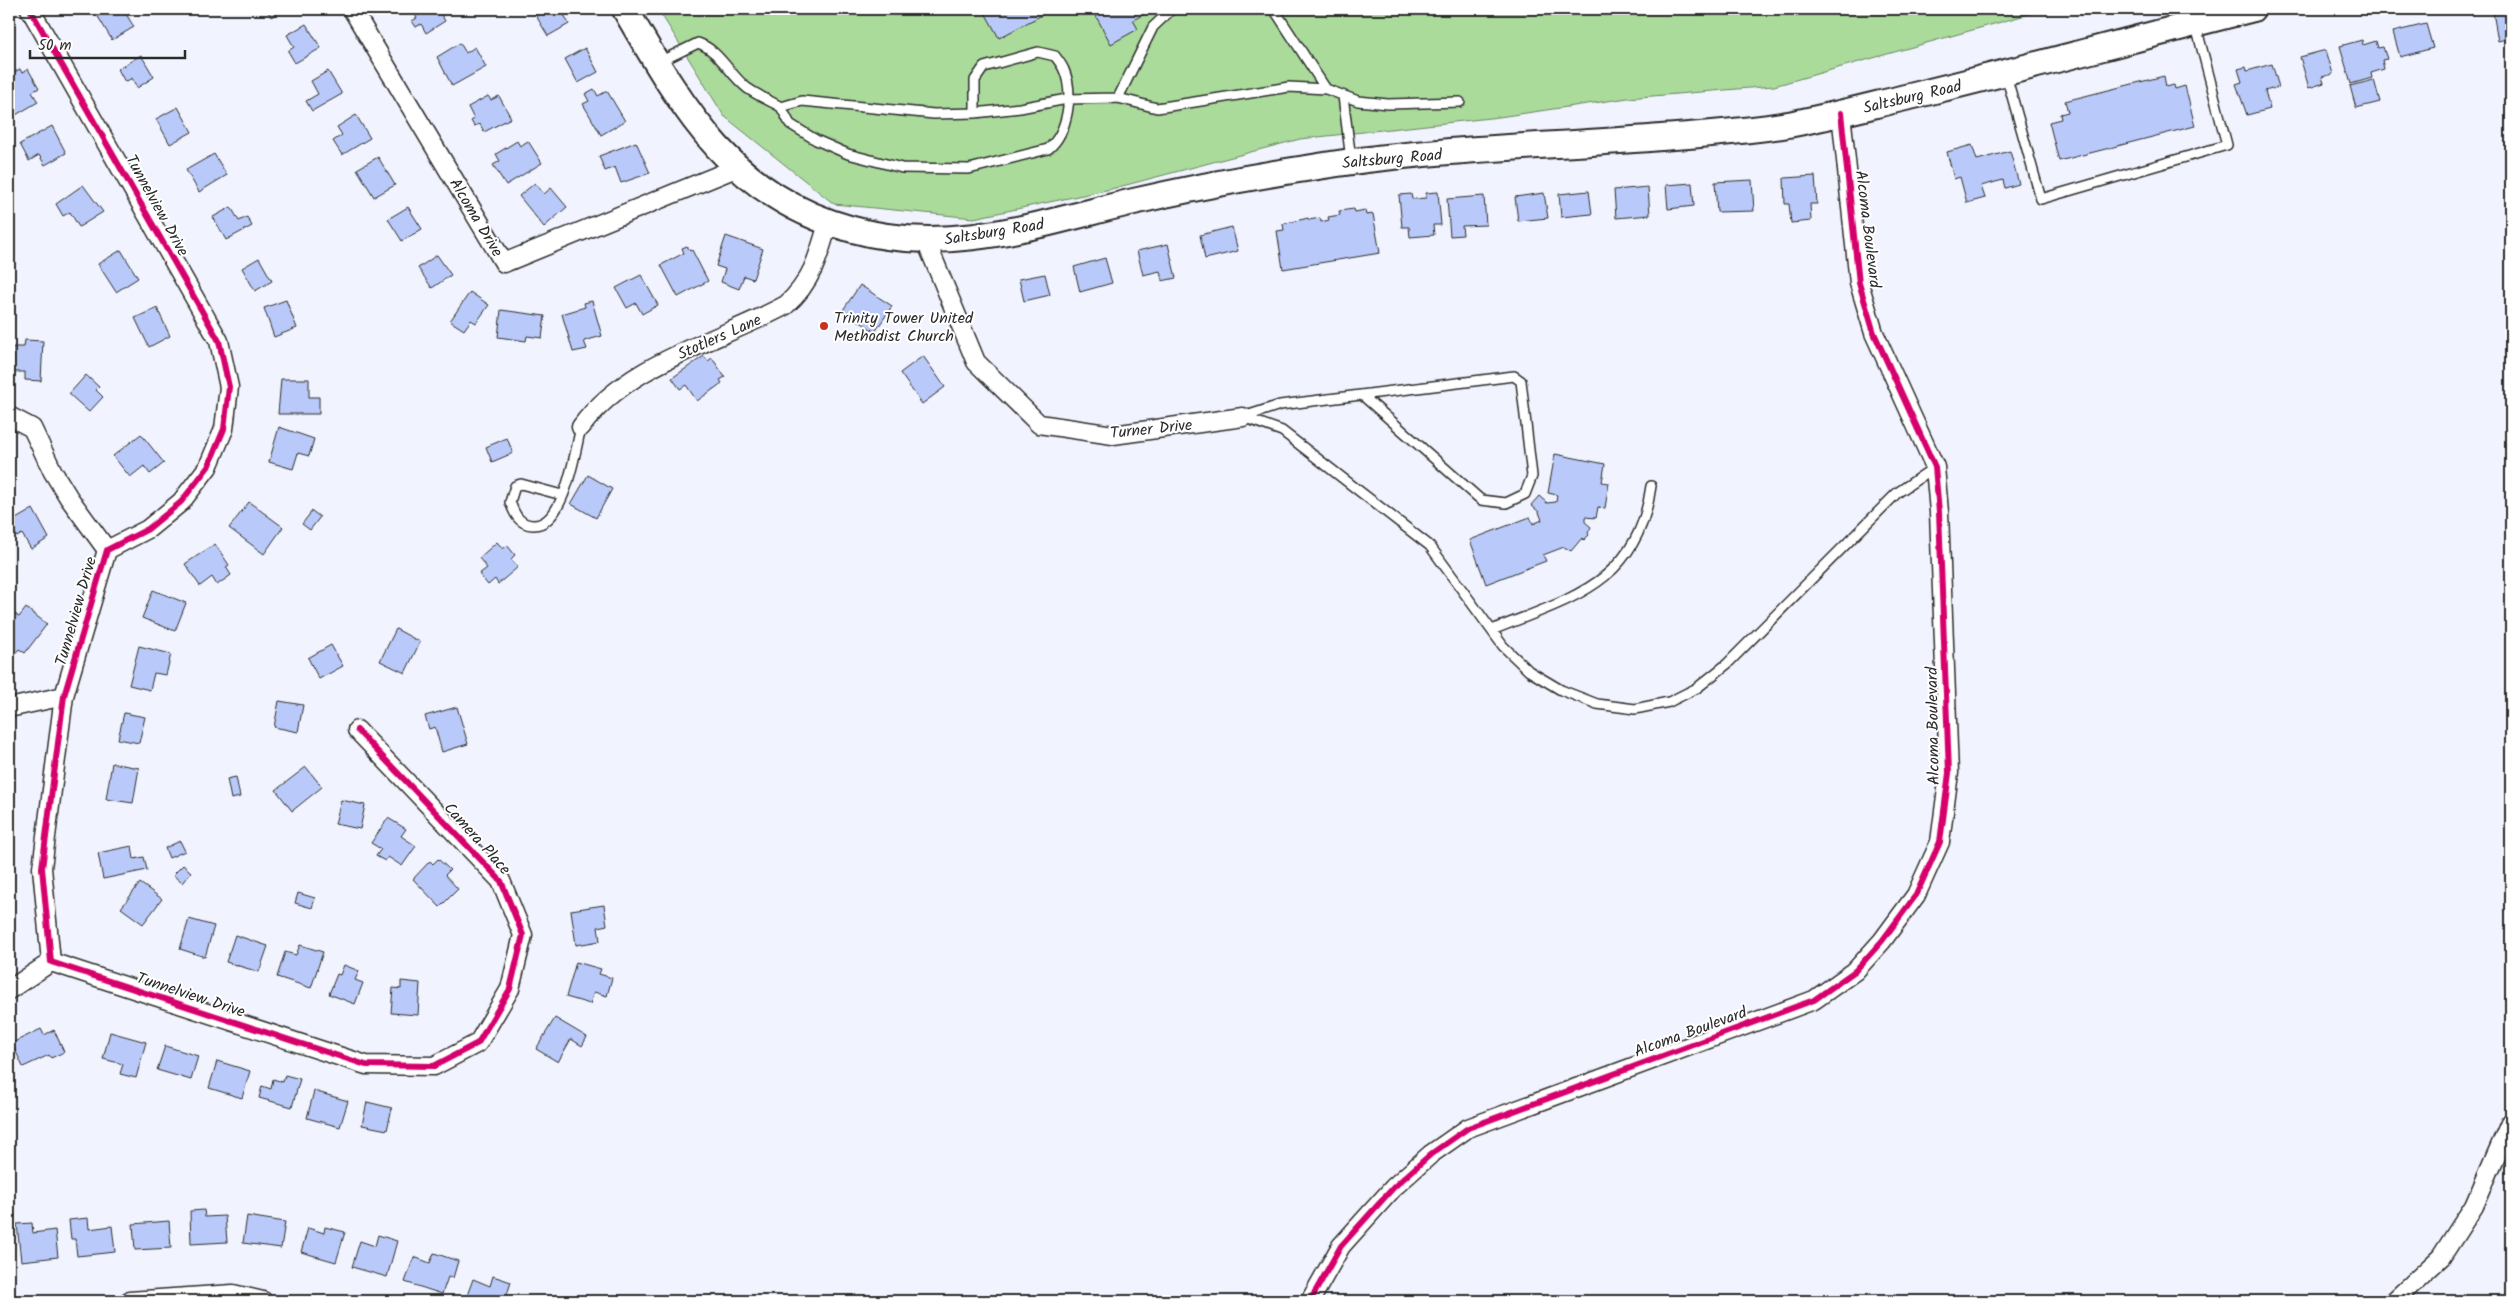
<svg xmlns="http://www.w3.org/2000/svg" width="2520" height="1310" font-family="Kalam,sans-serif">
	<rect width="100%" height="100%" fill="#f1f4fe"/>
	<filter id="ink" filterUnits="userSpaceOnUse"><feTurbulence type="fractalNoise" baseFrequency=".02" numOctaves="2"/><feDisplacementMap in="SourceGraphic" scale="10" xChannelSelector="R" yChannelSelector="G"/><feConvolveMatrix kernelMatrix="1 2 1 2 8 2 1 2 1" color-interpolation-filters="sRGB"/></filter>
	<g filter="url(#ink)">
		<!-- green -->
		<path fill="#aadb9b" stroke="#6a8363" d="M658,9H2047L1774,86L1628,98L1499,117L1300,139L1111,189L974,218L834,204L724,116Z"/>
		<!-- building -->
		<path fill="#b9cafa" stroke="#2b2b2b" d="M123,9L134,27L112,40L94,10Z
			M266,9H285L271,17Z
			M412,9H438L445,21L426,33L421,24L416,27L412,21L417,18Z
			M532,9H561L569,24L548,36Z
			M867,9H912L911,13Z
			M983,9H1053L999,38Z
			M1092,9H1154L1133,20L1138,29L1111,44Z
			M2511,9V38L2498,41L2493,12Z
			M306,24L321,48L295,63L288,51L294,47L287,35Z
			M2426,24L2433,48L2400,57L2393,32Z
			M2362,40L2363,45L2376,41L2378,48L2383,47L2387,59L2382,60L2384,69L2371,73L2372,78L2351,84L2340,46Z
			M460,43L466,53L475,47L486,67L452,86L437,57Z
			M585,48L598,72L578,83L565,59Z
			M2326,50L2333,74L2322,77L2324,83L2309,88L2300,57Z
			M141,55L154,77L137,88L132,78L125,82L118,69Z
			M2272,64L2279,87L2265,91L2270,109L2247,115L2236,84L2242,82L2238,69L2246,67L2247,71Z
			M20,69L22,73L28,69L39,88L32,92L38,102L14,116L9,106V75Z
			M328,71L342,94L312,111L306,101L318,94L311,81Z
			M2164,76L2166,87L2174,85L2175,89L2185,86L2195,126L2059,161L2049,122L2061,119L2060,114L2068,112L2065,101Z
			M2374,80L2380,102L2356,108L2350,86Z
			M594,89L598,96L607,91L625,121L601,135L583,104L589,101L585,94Z
			M488,96L491,100L499,96L511,118L484,132L480,124L474,126L471,121L474,119L468,107Z
			M178,107L192,132L170,144L156,119Z
			M356,115L370,138L342,155L333,141L342,135L337,127Z
			M52,126L66,153L45,165L39,155L29,161L20,144Z
			M517,141L520,146L528,141L542,163L506,185L493,165L500,161L496,154Z
			M636,142L650,173L621,183L615,167L605,171L599,156Z
			M1972,145L1977,160L2010,151L2019,184L2005,188L2003,180L1981,186L1985,198L1967,203L1960,177L1954,179L1947,152Z
			M214,154L227,175L199,192L186,170Z
			M378,157L395,185L374,197L357,169Z
			M1815,176L1817,204H1810L1811,221L1791,223L1789,204H1785L1784,178Z
			M1752,180L1754,211L1717,212L1715,182Z
			M535,183L544,194L551,188L567,207L544,227L519,196Z
			M1692,183L1694,206L1668,209L1666,185Z
			M83,185L103,212L79,227L70,212L63,216L56,204Z
			M1648,187L1650,215L1616,218L1614,190Z
			M1589,191L1592,214L1561,217L1559,194Z
			M1438,192L1441,225H1433L1434,235L1410,237L1409,227H1402L1399,195L1411,194L1412,199L1426,198V193Z
			M1544,193L1548,218L1518,221L1515,197Z
			M1484,196L1486,225L1462,226L1463,235L1450,236L1447,199Z
			M231,207L239,221L247,217L252,226L226,240L213,217Z
			M408,207L422,229L402,241L388,219Z
			M1354,209L1355,212L1365,210L1366,215L1373,214L1380,253L1283,269L1277,231L1284,230L1283,224L1308,218L1309,220L1320,218L1321,222L1329,220L1328,217L1340,215L1339,211Z
			M1232,227L1238,251L1205,259L1200,235Z
			M726,236L763,249L753,279L744,276L739,289L721,282L725,269L716,266Z
			M1168,244L1176,278L1162,281L1160,271L1143,275L1137,251Z
			M687,246L690,251L692,250L708,281L678,297L661,265L684,253L682,248Z
			M121,250L138,278L116,292L98,264Z
			M437,255L451,275L432,288L418,268Z
			M259,258L272,281L255,291L242,268Z
			M1105,258L1112,283L1080,292L1074,267Z
			M1045,274L1050,295L1024,301L1019,279Z
			M641,275L658,305L642,314L636,303L627,308L616,288Z
			M860,285L892,306L875,332L843,310Z
			M470,292L489,305L476,323L471,320L464,330L450,321Z
			M286,300L297,328L274,337L264,308Z
			M592,301L602,336L584,341L587,349L573,352L562,314L585,307L584,303Z
			M157,308L170,336L149,347L135,318Z
			M501,310L545,316L542,338L527,336L526,341L498,337Z
			M25,340L43,341L41,381L25,380V372H11L13,347H24Z
			M704,356L708,361L712,358L725,377L720,380L722,383L697,401L686,385L680,389L672,378Z
			M923,356L945,387L922,404L900,373Z
			M86,375L99,387L96,390L103,397L89,412L69,394Z
			M281,379H309V397H319V414H278Z
			M279,427L314,439L309,456L298,453L293,469L269,462Z
			M141,434L164,463L150,474L144,466L130,477L113,456Z
			M507,438L513,453L492,462L486,447Z
			M1555,454L1605,464L1602,482L1609,483L1605,508L1598,507L1596,518L1585,517V522L1591,527L1588,533L1589,535L1584,540L1582,538L1571,551L1564,547L1543,555L1546,561L1486,584L1470,540L1530,517L1533,524L1542,520L1539,512L1531,505L1539,496L1547,503L1556,502L1557,495L1548,493Z
			M588,475L612,489L596,518L571,504Z
			M249,502L283,527L264,554L229,528Z
			M33,509L49,538L31,549L22,534L17,537L9,523Z
			M312,511L320,517L310,530L302,524Z
			M497,542L503,549L507,545L515,555L511,559L518,567L498,584L495,579L488,585L479,574L487,568L479,558Z
			M215,544L229,565L226,567L231,575L217,585L212,577L200,586L185,564Z
			M153,590L186,603L175,631L142,618Z
			M26,608L47,624L25,653L19,649L14,655L9,651V609L19,617Z
			M396,629L420,642L405,673L380,661Z
			M331,645L343,666L319,679L308,658Z
			M139,646L171,654L166,675L154,673L150,690L129,685Z
			M279,701L303,705L298,732L274,727Z
			M457,707L468,744L442,752L435,727L429,729L425,716Z
			M124,713L145,717L139,743L118,739Z
			M112,763L139,768L133,803L106,799Z
			M9,764H14L9,797Z
			M306,767L322,787L292,811L276,790Z
			M236,777L240,797L231,799L227,779Z
			M341,800L365,805L360,829L335,824Z
			M388,818L406,829L401,836L416,846L402,866L388,857L385,861L376,856L381,849L371,843Z
			M180,841L185,851L169,858L165,848Z
			M132,846L134,859L144,857L147,870L103,879L98,853Z
			M438,859L450,870L445,875L458,889L440,907L413,879L430,861L433,864Z
			M183,865L191,872L182,883L173,875Z
			M140,883L162,899L143,924L121,908Z
			M298,893L315,898L312,908L295,903Z
			M604,905L607,925L598,927L600,941L576,945L571,910Z
			M189,919L214,926L205,957L180,949Z
			M235,935L268,946L259,972L226,962Z
			M300,945L323,952L311,988L277,977L285,952L296,955Z
			M576,962L601,969L599,974L612,978L607,996L594,992L590,1004L566,997Z
			M344,965L359,971L355,980L363,983L355,1004L329,994L337,974L340,975Z
			M401,981L420,983L418,1015L391,1013L393,988L401,989Z
			M555,1018L587,1037L582,1046L571,1039L558,1062L536,1049Z
			M41,1029L44,1035L54,1030L64,1052L51,1058L49,1055L23,1067L12,1043Z
			M110,1032L146,1042L136,1078L120,1074L123,1064L103,1059Z
			M165,1046L198,1056L191,1080L157,1070Z
			M217,1061L250,1071L242,1098L209,1088Z
			M285,1075L300,1079L292,1107L259,1098L262,1086L271,1089L273,1079L283,1082Z
			M314,1091L348,1101L340,1127L307,1118Z
			M367,1102L392,1108L387,1130L362,1125Z
			M204,1210L205,1217L225,1216L227,1242L191,1244L190,1211Z
			M247,1216L285,1222L281,1248L243,1243Z
			M88,1218L89,1229L112,1226L115,1252L77,1256L75,1239H71L69,1220Z
			M169,1221L171,1248L135,1250L133,1224Z
			M32,1223L33,1233L55,1230L58,1257L21,1261L17,1224Z
			M325,1227L345,1232L336,1262L301,1252L308,1228L324,1233Z
			M378,1235L397,1241L387,1277L352,1267L360,1241L375,1246Z
			M434,1253L458,1261L453,1278L448,1277L442,1294L405,1282L414,1257L430,1263Z
			M493,1276L511,1282L505,1301H465L473,1279L490,1286Z"/>
		<g fill="none" stroke-linecap="round" stroke-linejoin="round">
			<defs>
				<path id="service" d="M1274,9L1326,89
					M659,62L698,43C719,50 729,74 747,88C757,95 770,101 781,107
					M2006,75L2041,199L2227,145L2196,26
					M1343,96L1351,160
					M1118,98L1153,27L1172,9
					M975,113L934,114L802,101L781,107L790,124L816,140L848,154L902,168L969,169L1048,149C1068,133 1074,93 1064,70C1062,65 1058,60 1055,56L1038,52L984,67L975,80V113L1020,108L1067,99L1118,98L1157,108L1289,87L1326,89L1358,101L1388,104L1460,102
					M1243,417L1282,431L1430,546L1503,646L1529,671L1561,690L1597,704L1635,709L1669,702L1697,688L1727,664L1897,493L1935,467
					M1243,417L1280,405L1514,376L1521,381L1532,476L1525,494L1506,503L1481,500L1362,395
					M562,495L521,484L515,486L510,502C514,513 519,525 533,525C565,526 575,451 581,427
					M1492,630C1571,598 1638,584 1651,486"/>
				<path id="minor" d="M30,9L219,341L229,387L224,429L208,467L181,502L148,529L107,550L64,696L42,868L51,962L366,1065L434,1066L478,1043L510,989L523,935L501,881L357,730
					M352,9L504,263L736,168
					M926,241L976,362L1039,424L1113,435L1243,417
					M9,416L32,428L53,472L69,498L107,550
					M581,427C628,362 718,342 786,305C812,282 819,255 828,223
					M9,708L64,696
					M9,990L51,962
					M129,1301L233,1294L263,1301
					M1310,1301L1341,1246L1394,1187L1431,1154L1468,1128L1814,1000L1855,971L1882,941L1916,895L1940,842L1949,773L1939,512L1935,467L1874,333L1859,283L1841,113
					M2394,1301L2441,1257L2474,1206L2510,1123"/>
				<path id="secondary" d="M625,9C683,109 731,196 851,229C945,256 1036,225 1127,203C1187,189 1248,177 1309,168C1427,148 1549,147 1668,137C1709,134 1751,131 1791,124C1834,116 1877,104 1920,94C2031,67 2141,37 2252,9"/>
			</defs>
			<!-- service casing -->
			<use href="#service" stroke="#2b2b2b" stroke-width="12"/>
			<!-- minor casing -->
			<use href="#minor" stroke="#2b2b2b" stroke-width="21"/>
			<!-- secondary casing -->
			<use href="#secondary" stroke="#2b2b2b" stroke-width="29"/>
			<!-- service -->
			<use href="#service" stroke="#fff" stroke-width="9"/>
			<!-- minor -->
			<use href="#minor" stroke="#fff" stroke-width="18"/>
			<!-- secondary -->
			<use href="#secondary" stroke="#fff" stroke-width="25"/>
			<defs>
				<path id="cycleway" d="M30,9L219,341L229,387L224,429L208,467L181,502L148,529L107,550L64,696L42,868L51,962L366,1065L434,1066L478,1043L510,989L523,935L501,881L357,730
					M1310,1301L1341,1246L1394,1187L1431,1154L1468,1128L1814,1000L1855,971L1882,941L1916,895L1940,842L1949,773L1939,512L1935,467L1874,333L1859,283L1841,113"/>
			</defs>
			<!-- cycleway casing -->
			<use href="#cycleway" stroke="#fff" stroke-width="9"/>
			<!-- cycleway -->
			<use href="#cycleway" stroke="#d6006c" stroke-width="6"/>
		</g>
	</g>
	<!-- markers -->
	<circle fill="#c8321e" stroke="#fff" stroke-width="2" cx="824" cy="326" r="5"/>
	<g text-anchor="middle" stroke-width="4" stroke-linejoin="round" paint-order="stroke">
		<!-- street labels -->
		<g font-size="16" fill="#2b2b2b" stroke="#fff">
			<text transform="translate(1912 96) rotate(-13)" y="6">Saltsburg Road</text>
			<text transform="translate(1392 158) rotate(-5)" y="6">Saltsburg Road</text>
			<text transform="translate(158 205) rotate(61)" y="6">Tunnelview Drive</text>
			<text transform="translate(477 217) rotate(59)" y="6">Alcoma Drive</text>
			<text transform="translate(1869 229) rotate(83)" y="6">Alcoma Boulevard</text>
			<text transform="translate(994 231) rotate(-9)" y="6">Saltsburg Road</text>
			<text transform="translate(719 336) rotate(-24)" y="6">Stotlers Lane</text>
			<text transform="translate(1151 428) rotate(-6)" y="6">Turner Drive</text>
			<text transform="translate(75 611) rotate(-74)" y="6">Tunnelview Drive</text>
			<text transform="translate(1932 726) rotate(-91)" y="6">Alcoma Boulevard</text>
			<text transform="translate(478 838) rotate(48)" y="6">Camera Place</text>
			<text transform="translate(191 994) rotate(18)" y="6">Tunnelview Drive</text>
			<text transform="translate(1690 1031) rotate(-20)" y="6">Alcoma Boulevard</text>
		</g>
		<!-- poi labels -->
		<g font-size="16" fill="#2b2b2b" stroke="#fff" text-anchor="start">
			<text x="834" y="323">Trinity Tower United<tspan x="834" dy="18">Methodist Church</tspan></text>
		</g>
	</g>
	<!-- margin -->
	<rect width="2520" height="1310" fill="none" stroke="#fff" stroke-width="30"/>
	<rect x="15" y="15" width="2490" height="1280" fill="none" stroke="#2b2b2b" stroke-width="2" filter="url(#ink)"/>
	<!-- scale -->
	<path d="M30 50v8h155v-8" fill="none" stroke="#2b2b2b" stroke-width="2.5"/>
	<text x="38" y="50" font-size="15" fill="#2b2b2b" stroke="#ffffff" stroke-width="4" paint-order="stroke">50 m</text>
</svg>
